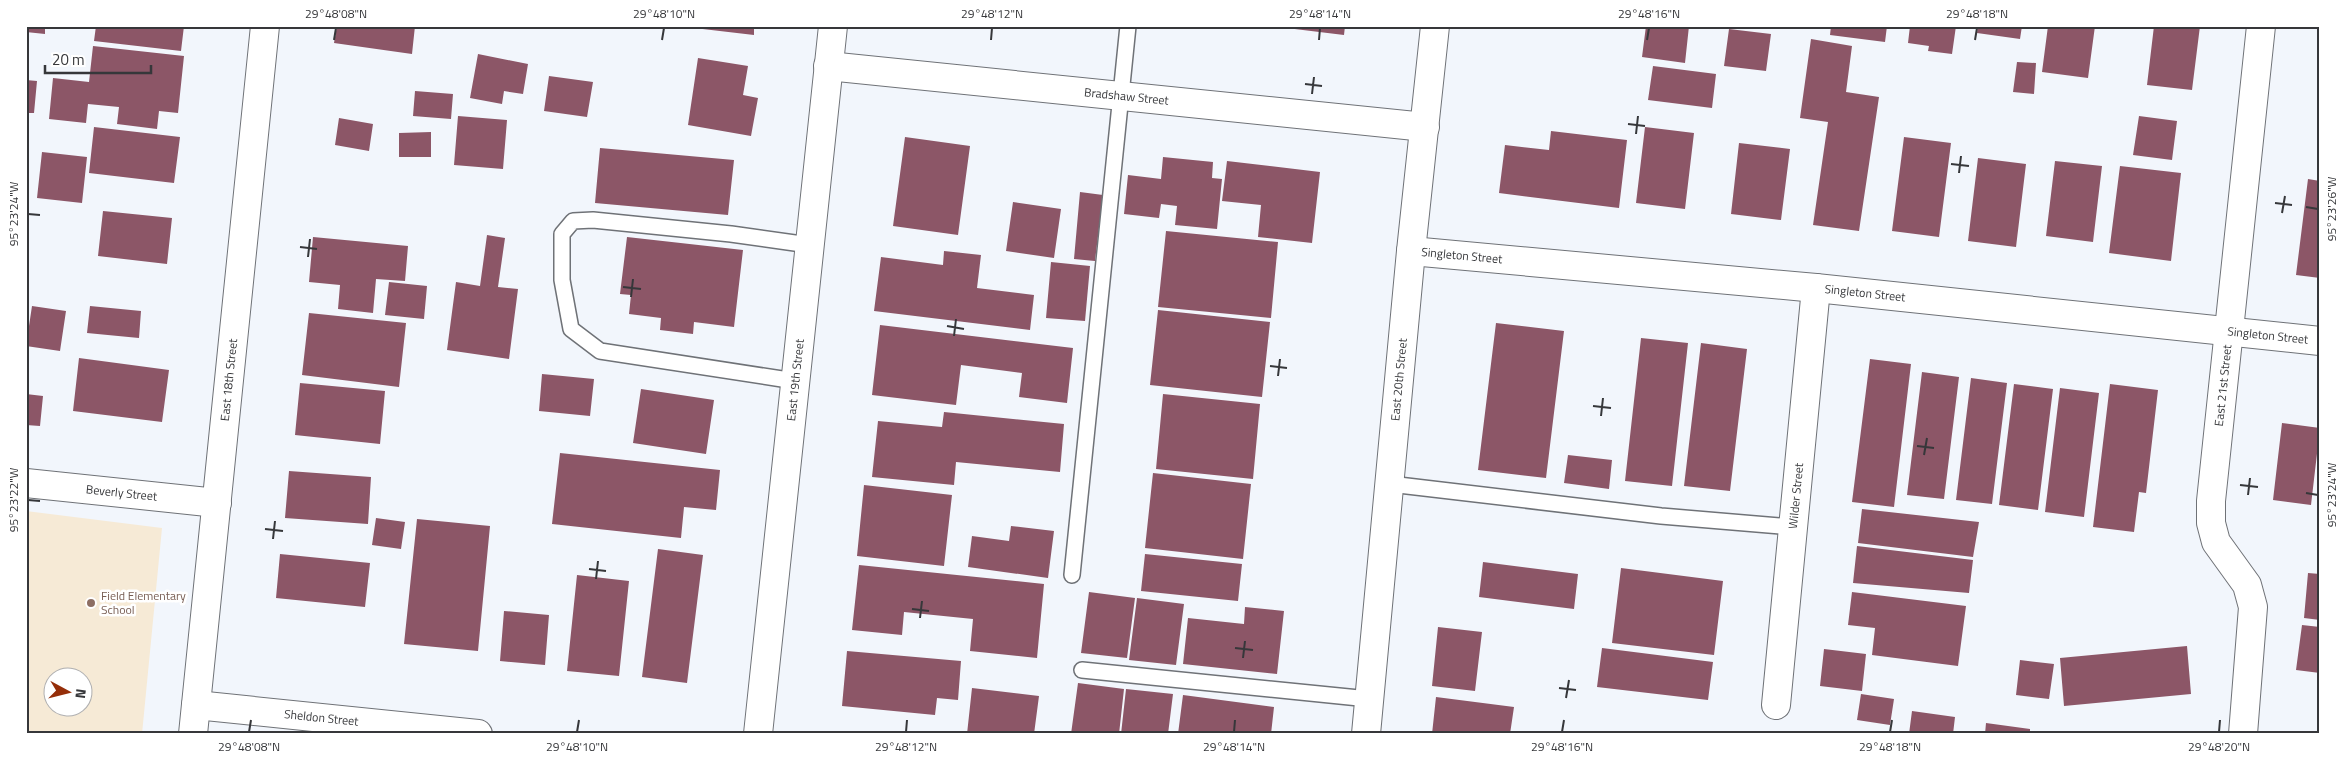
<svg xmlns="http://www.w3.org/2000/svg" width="2346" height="760" font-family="'Titillium Web',sans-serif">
	<rect width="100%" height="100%" fill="#f2f6fc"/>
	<!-- education -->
	<path fill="#f6ead6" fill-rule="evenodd" d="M26,511L162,528L142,734H26ZM52,678H82V708H52Z"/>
	<!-- building -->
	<path fill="#8c5667" d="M26,26H45V34L26,32Z
		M96,26H184L181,51L94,41Z
		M337,26H415L412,54L334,43Z
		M677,26H754V35Z
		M1269,26H1345L1344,35Z
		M1646,26H1689L1685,63L1642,57Z
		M1831,26H1887L1885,42L1830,35Z
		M1910,26H1956L1952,54L1928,51L1929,46L1908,43Z
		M1978,26H2022L2020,39L1977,33Z
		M2048,26H2095L2088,78L2042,72Z
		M2154,26H2200L2192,90L2147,85Z
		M1729,29L1771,34L1766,71L1724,66Z
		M1811,39L1852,46L1846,92L1879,97L1859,231L1813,225L1828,122L1800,118Z
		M93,46L184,56L178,113L159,111L157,129L117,124L119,107L88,104L86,123L49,119L53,78L89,82Z
		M478,54L528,64L523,94L504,91L502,104L470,98Z
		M698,58L748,66L743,95L758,98L751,136L688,125Z
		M2017,62L2036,63L2034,94L2013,92Z
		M1653,66L1716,74L1712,108L1648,100Z
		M549,76L593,82L587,117L544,111Z
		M26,80L37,81L34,113H26Z
		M415,91L453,94L451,119L413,116Z
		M458,116L507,120L503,169L454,165Z
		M2139,116L2177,121L2172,160L2133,155Z
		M339,118L373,124L369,151L335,145Z
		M94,127L180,137L174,183L89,173Z
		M1645,127L1694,133L1685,209L1636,203Z
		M1551,131L1627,140L1619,208L1499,193L1505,145L1549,150Z
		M431,132V157H399V133Z
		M905,137L970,146L958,235L893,226Z
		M1904,137L1951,143L1939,237L1892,231Z
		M1739,143L1790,149L1781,220L1731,214Z
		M600,148L734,160L728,215L595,203Z
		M42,152L87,157L82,203L37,198Z
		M1163,157L1213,162L1212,178L1222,179L1217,229L1175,225L1177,206L1161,204L1159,218L1124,214L1128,175L1161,179Z
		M1978,158L2026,164L2016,247L1968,241Z
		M1227,161L1320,172L1312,243L1258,237L1261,205L1222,201Z
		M2055,161L2102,166L2093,242L2046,236Z
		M2120,166L2181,173L2171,261L2109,253Z
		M2308,179L2320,181V278L2296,275Z
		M1080,192L1103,195L1095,261L1074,259Z
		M1013,202L1061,209L1054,258L1006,251Z
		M103,211L172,218L167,264L98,256Z
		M1166,231L1278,242L1271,318L1158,307Z
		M487,235L505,238L498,287L518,289L509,359L447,350L456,282L480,286Z
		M313,237L408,246L405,281L376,279L373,313L338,309L340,285L309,282Z
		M627,237L743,250L734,327L694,322L693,334L660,330L661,318L629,314L631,295L620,294Z
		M944,251L981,255L977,288L1034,295L1030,330L874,311L881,257L943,265Z
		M1051,262L1090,266L1085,321L1046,318Z
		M389,282L427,286L424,319L385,315Z
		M32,306L66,311L60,351L26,346Z
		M90,306L141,311L139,338L87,333Z
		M1158,310L1270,322L1262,397L1150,385Z
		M309,313L406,323L399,387L302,375Z
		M1496,323L1564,331L1546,478L1478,470Z
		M880,325L1073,348L1067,403L1019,397L1022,373L961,365L956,405L872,395Z
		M1641,338L1688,343L1672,486L1625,481Z
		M1701,343L1747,349L1730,491L1684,486Z
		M79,358L169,370L162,422L73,411Z
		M1870,359L1911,364L1894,507L1852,502Z
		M1922,372L1959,377L1944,499L1907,495Z
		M542,374L594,379L590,416L539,411Z
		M1971,378L2007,383L1992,504L1956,500Z
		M300,383L385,391L380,444L295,435Z
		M2014,384L2053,389L2038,510L1999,505Z
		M2110,384L2158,390L2146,493L2139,492L2134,532L2093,527Z
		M2060,388L2099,393L2084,517L2045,512Z
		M641,389L714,400L706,454L633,443Z
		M26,394L43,396L40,426L26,425Z
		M1163,394L1260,404L1253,479L1156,469Z
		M944,412L1064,424L1060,472L956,462L954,485L872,477L878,421L942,427Z
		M2282,423L2320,428L2311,505L2273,500Z
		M560,453L720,470L716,510L684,507L681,538L552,524Z
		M1568,455L1612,460L1609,489L1564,483Z
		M289,471L371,477L368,524L285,518Z
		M1153,473L1251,484L1243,559L1145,548Z
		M864,485L952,495L944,566L857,556Z
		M1862,509L1979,522L1973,557L1858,543Z
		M376,518L405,522L401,549L372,545Z
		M417,519L490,526L478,651L404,644Z
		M1011,526L1054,531L1048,578L968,567L972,536L1009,541Z
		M1857,546L1973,560L1969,593L1853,583Z
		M658,549L703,555L687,683L642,677Z
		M280,554L370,563L365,607L276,598Z
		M1145,554L1242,564L1238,601L1141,591Z
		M1483,562L1578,574L1574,609L1479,597Z
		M859,565L1044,584L1037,658L970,651L973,619L904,612L902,635L852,630Z
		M1621,568L1723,581L1714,655L1612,643Z
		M2308,573L2320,574V620L2304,618Z
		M577,575L629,581L619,676L567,671Z
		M1089,592L1135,598L1127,658L1081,653Z
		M1852,592L1966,606L1958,666L1872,655L1875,628L1848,625Z
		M1137,598L1184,604L1176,665L1129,660Z
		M1245,607L1284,611L1277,674L1183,664L1188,618L1244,624Z
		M504,611L549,615L545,665L500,661Z
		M2302,625L2320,627V673L2296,670Z
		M1438,627L1482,632L1475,691L1432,686Z
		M2187,646L2191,694L2064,706L2060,658Z
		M1602,648L1713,662L1708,700L1597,687Z
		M1824,649L1866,654L1862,691L1820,686Z
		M847,651L961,661L958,700L937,698L935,715L842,706Z
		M2020,660L2054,664L2049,699L2016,695Z
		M1078,683L1124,689L1119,734H1071Z
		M972,688L1039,696L1034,734H967Z
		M1126,689L1173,694L1168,734H1121Z
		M1861,694L1894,699L1890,725L1857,720Z
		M1183,695L1274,707L1271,734H1178Z
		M1436,697L1514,707L1510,734H1432Z
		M1912,711L1955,717L1953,734H1909Z
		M1986,723L2030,729V734H1985Z"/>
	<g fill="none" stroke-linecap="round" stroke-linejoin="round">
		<defs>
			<path id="lane" d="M795,381L600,351L571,329L562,280V234L573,221L593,220L731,234L809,245
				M1390,484L1661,516L1793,527
				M1072,575L1128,26
				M1082,670L1369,699"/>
			<g id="street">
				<path id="s1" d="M828,66L1425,127"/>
				<path id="s2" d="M1411,251L1816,288L2320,341"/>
				<path id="s3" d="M26,483L217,503"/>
				<path id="s4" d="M196,705L478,734"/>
				<path id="s5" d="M1776,705L1816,288"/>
				<path id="s6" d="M193,734L265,26"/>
				<path id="s7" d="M758,734L833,26"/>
				<path id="s8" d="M2243,734L2253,607L2247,585L2216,542L2211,523V501L2261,26"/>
			</g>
			<g id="secondary">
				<path id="s9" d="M1366,734L1411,251L1435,26"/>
			</g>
		</defs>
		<!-- lane casing -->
		<use href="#lane" stroke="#6f7277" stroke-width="18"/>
		<!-- street casing -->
		<use href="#street" stroke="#6f7277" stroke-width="30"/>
		<!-- secondary casing -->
		<use href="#secondary" stroke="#6f7277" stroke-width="30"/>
		<!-- lane -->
		<use href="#lane" stroke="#fff" stroke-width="15"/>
		<!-- street -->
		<use href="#street" stroke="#fff" stroke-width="28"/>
		<!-- secondary -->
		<use href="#secondary" stroke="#fff" stroke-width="28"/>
	</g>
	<!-- ticks -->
	<path fill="none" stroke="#36373a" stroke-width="2" d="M334,40L336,28M662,40L664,28M991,40L992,28M1319,40L1320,28M1647,40L1649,28M1975,40L1977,28M1305,84L1322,86M1312,94L1314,77M1628,124L1645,126M1636,134L1638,116M1951,164L1969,166M1959,173L1961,156M2275,203L2292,205M2306,207L2318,209M2282,213L2285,196M28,214L40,215M300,247L317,249M308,257L310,239M623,287L641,289M631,297L633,279M947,326L964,329M954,336L956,319M1270,366L1287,368M1278,376L1280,359M1593,406L1611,408M1601,416L1603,398M1917,446L1934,448M1924,455L1927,438M2240,485L2258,487M2306,493L2318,495M2248,495L2250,478M28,500L40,501M265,529L283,531M273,539L275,521M589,569L606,571M596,579L598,561M912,609L929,611M920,618L922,601M1235,648L1253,650M1243,658L1245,641M1559,688L1576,690M1566,698L1569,680M249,732L251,720M577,732L579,720M906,732L907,720M1234,732L1235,720M1562,732L1564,720M1890,732L1892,720M2219,732L2220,720"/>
	<!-- markers -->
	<circle fill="#8d6e63" stroke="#fff" stroke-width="2" cx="91" cy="603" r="5"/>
	<g text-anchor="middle" stroke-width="5" stroke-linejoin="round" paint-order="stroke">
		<!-- street labels -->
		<g font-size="12" fill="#36373a" stroke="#fff">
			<text dy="4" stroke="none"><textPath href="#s1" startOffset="300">Bradshaw Street</textPath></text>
			<text dy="4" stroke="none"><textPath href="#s2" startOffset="51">Singleton Street</textPath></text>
			<text dy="4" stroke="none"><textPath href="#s2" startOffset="456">Singleton Street</textPath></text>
			<text dy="4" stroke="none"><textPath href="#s2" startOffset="861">Singleton Street</textPath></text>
			<text dy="4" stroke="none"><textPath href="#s6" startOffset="356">East 18th Street</textPath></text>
			<text dy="4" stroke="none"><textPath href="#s7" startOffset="356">East 19th Street</textPath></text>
			<text dy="4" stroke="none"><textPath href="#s9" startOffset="356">East 20th Street</textPath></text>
			<text dy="4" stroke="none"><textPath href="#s8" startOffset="361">East 21st Street</textPath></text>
			<text dy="4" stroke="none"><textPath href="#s3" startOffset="96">Beverly Street</textPath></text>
			<text dy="4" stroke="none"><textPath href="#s5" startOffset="210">Wilder Street</textPath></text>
			<text dy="4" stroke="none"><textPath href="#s4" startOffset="126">Sheldon Street</textPath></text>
		</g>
		<!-- education labels -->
		<g font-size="12" fill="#785e54" stroke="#fff" text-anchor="start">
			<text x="101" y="600">Field Elementary<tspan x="101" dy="14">School</tspan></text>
		</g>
	</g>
	<!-- border -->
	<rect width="2346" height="760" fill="none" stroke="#ffffff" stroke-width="55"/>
	<!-- north arrow -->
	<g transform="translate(68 692) rotate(97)"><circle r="24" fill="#ffffff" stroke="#afafb0"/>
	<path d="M0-4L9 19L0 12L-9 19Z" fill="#952e09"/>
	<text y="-8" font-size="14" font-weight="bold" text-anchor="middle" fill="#36373a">N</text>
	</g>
	<!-- scale -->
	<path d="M45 65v8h106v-8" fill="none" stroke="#36373a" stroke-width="2.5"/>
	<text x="52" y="65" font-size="15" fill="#36373a" stroke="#ffffff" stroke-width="4" paint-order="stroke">20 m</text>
	<rect x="28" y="28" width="2290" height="704" fill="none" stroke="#36373a" stroke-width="2"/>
	<g font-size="12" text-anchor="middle" fill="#36373a">
		<text x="336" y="18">29°48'08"N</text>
		<text x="664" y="18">29°48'10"N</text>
		<text x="992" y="18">29°48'12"N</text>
		<text x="1320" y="18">29°48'14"N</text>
		<text x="1649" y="18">29°48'16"N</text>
		<text x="1977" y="18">29°48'18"N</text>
		<text transform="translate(2332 209) rotate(-90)" y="4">95°23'26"W</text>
		<text transform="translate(14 214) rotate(-90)" y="4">95°23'24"W</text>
		<text transform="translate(2332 495) rotate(-90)" y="4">95°23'24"W</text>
		<text transform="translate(14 500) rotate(-90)" y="4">95°23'22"W</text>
		<text x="249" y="751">29°48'08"N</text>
		<text x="577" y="751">29°48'10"N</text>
		<text x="906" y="751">29°48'12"N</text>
		<text x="1234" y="751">29°48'14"N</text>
		<text x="1562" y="751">29°48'16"N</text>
		<text x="1890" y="751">29°48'18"N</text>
		<text x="2219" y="751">29°48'20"N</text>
	</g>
</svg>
